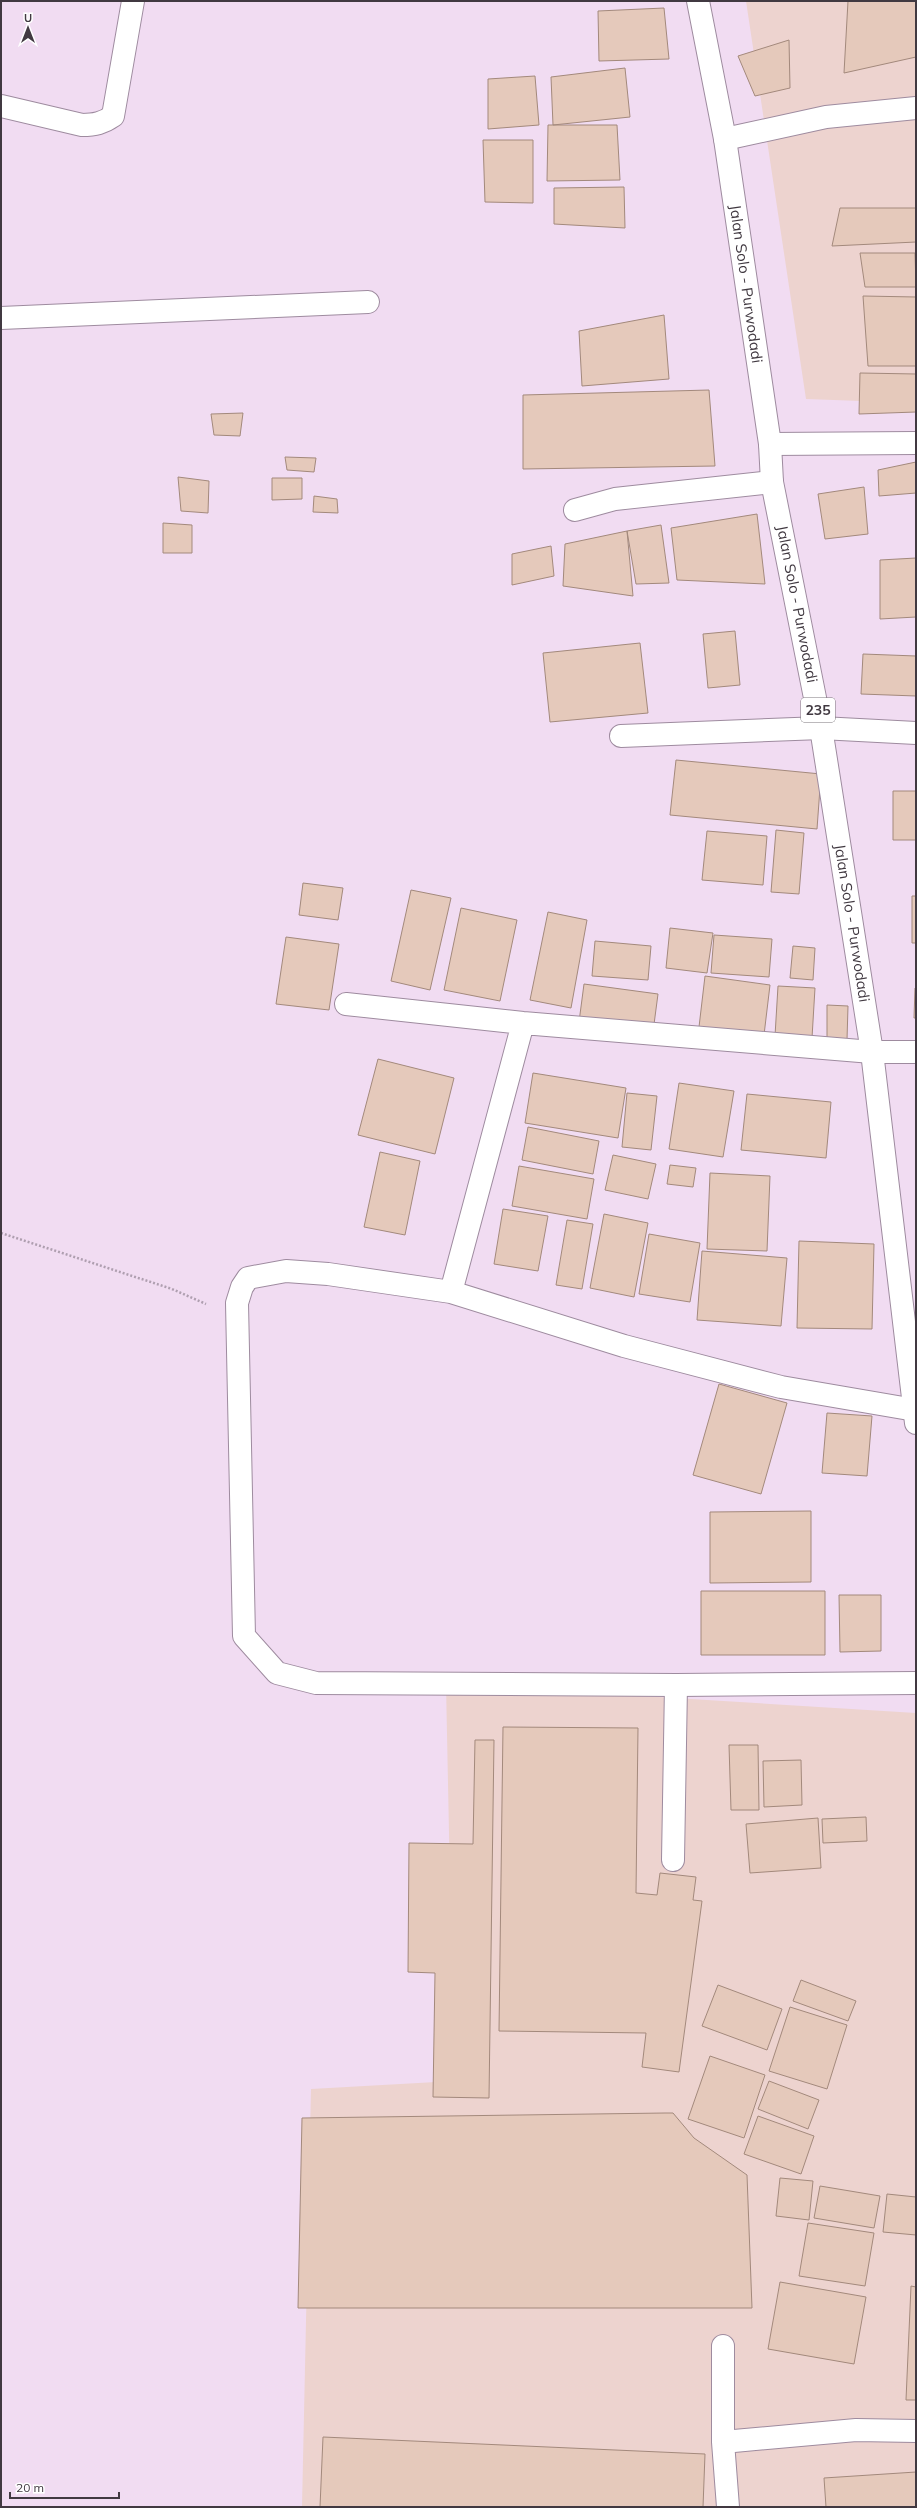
<svg xmlns="http://www.w3.org/2000/svg" width="917" height="2508" font-family="Mulish,sans-serif">
	<rect width="100%" height="100%" fill="#f1dcf2"/>
	<!-- industrial -->
	<path fill="#edd3cf" d="M746,1H916V403L806,399Z
		M446,1684L916,1713V2507H302L311,2089L454,2081Z"/>
	<!-- building -->
	<path fill="#e5c9bb" stroke="#a3897c" d="M848,1H916V57L844,73Z
		M664,8L669,59L599,61L598,11Z
		M789,40L790,88L755,96L738,56Z
		M625,68L630,117L553,125L551,77Z
		M535,76L539,125L488,129V79Z
		M548,125H617L620,180L547,181Z
		M483,140H533V203L485,202Z
		M624,187L625,228L554,224V188Z
		M840,208H916V242L832,246Z
		M860,253H915L916,287H865Z
		M863,296L916,297V366H868Z
		M664,315L669,379L582,386L579,331Z
		M860,373L916,374V412L859,414Z
		M709,390L715,466L523,469V395Z
		M243,413L240,436L214,435L211,414Z
		M285,457L316,458L314,472L287,470Z
		M916,462V493L879,496L878,470Z
		M178,477L209,481L208,513L181,511Z
		M272,478H302V499L272,500Z
		M864,487L868,534L825,539L818,494Z
		M314,496L337,499L338,513L313,512Z
		M757,514L765,584L677,580L671,528Z
		M163,523L192,525V553H163Z
		M661,525L669,583L636,584L627,531Z
		M627,531L633,596L563,586L565,544Z
		M551,546L554,576L512,585V554Z
		M916,558V617L880,619V560Z
		M735,631L740,685L708,688L703,634Z
		M640,643L648,713L550,722L543,653Z
		M863,654L916,656V696L861,694Z
		M676,760L821,774L817,829L670,815Z
		M893,791H916V840H893Z
		M776,830L804,833L799,894L771,892Z
		M707,831L767,836L763,885L702,880Z
		M303,883L343,888L338,920L299,915Z
		M411,890L451,898L430,990L391,981Z
		M912,896H916V943H912Z
		M461,908L517,920L500,1001L444,990Z
		M548,912L587,920L571,1008L530,1000Z
		M670,928L713,933L707,973L666,968Z
		M714,935L772,939L769,977L711,973Z
		M286,937L339,944L329,1010L276,1004Z
		M595,941L651,946L648,980L592,976Z
		M793,946L815,948L813,980L790,978Z
		M705,976L770,985L764,1035L699,1027Z
		M584,984L658,994L653,1032L579,1022Z
		M778,986L815,988L812,1038L775,1036Z
		M915,988H916V1018H914Z
		M827,1005L848,1006L847,1040L827,1039Z
		M378,1059L454,1078L435,1154L358,1135Z
		M533,1073L626,1088L618,1138L525,1123Z
		M679,1083L734,1091L723,1157L669,1149Z
		M627,1093L657,1096L651,1150L622,1147Z
		M747,1094L831,1102L826,1158L741,1150Z
		M528,1127L599,1141L593,1174L522,1160Z
		M380,1152L420,1161L405,1235L364,1227Z
		M613,1155L656,1164L648,1199L605,1190Z
		M670,1165L696,1168L693,1187L667,1184Z
		M519,1166L594,1179L587,1219L512,1206Z
		M710,1173L770,1176L767,1251L707,1249Z
		M503,1209L548,1216L538,1271L494,1264Z
		M604,1214L648,1223L634,1297L590,1288Z
		M567,1220L593,1224L582,1289L556,1285Z
		M649,1234L700,1243L690,1302L639,1294Z
		M799,1241L874,1244L872,1329L797,1328Z
		M702,1251L787,1258L781,1326L697,1320Z
		M719,1384L787,1403L761,1494L693,1475Z
		M827,1413L872,1416L867,1476L822,1473Z
		M811,1511V1582L710,1583V1512Z
		M701,1591H825V1655H701Z
		M839,1595H881V1651L840,1652Z
		M503,1727L638,1728L636,1893L657,1895L660,1873L696,1877L693,1900L702,1901L679,2072L642,2067L646,2033L499,2031Z
		M475,1740H494L489,2098L433,2097L435,1973L408,1972L409,1843L473,1844Z
		M729,1745H758L759,1810H731Z
		M801,1760L802,1805L764,1807L763,1761Z
		M866,1817L867,1841L823,1843L822,1819Z
		M818,1818L821,1868L750,1873L746,1824Z
		M801,1980L856,2001L848,2021L793,2001Z
		M718,1985L782,2009L767,2050L702,2026Z
		M790,2007L847,2025L827,2089L769,2071Z
		M710,2056L765,2075L744,2138L688,2119Z
		M769,2081L819,2100L808,2129L758,2109Z
		M665,2113H673L694,2138L747,2175L752,2308H298L302,2118Z
		M758,2116L814,2136L801,2174L744,2154Z
		M780,2178L813,2181L809,2220L776,2216Z
		M820,2186L880,2196L874,2228L814,2218Z
		M887,2194L916,2197V2235L883,2232Z
		M808,2223L874,2233L865,2286L799,2276Z
		M780,2282L866,2297L854,2364L768,2349Z
		M911,2286L916,2287V2400H906Z
		M323,2437L705,2454L703,2507H320Z
		M916,2472V2507H826L824,2478Z"/>
	<g fill="none" stroke-linecap="round" stroke-linejoin="round">
		<defs>
			<path id="service" d="M725,139L826,117L916,108
				M673,1860L676,1685
				M723,2346V2442L728,2507
				M723,2442L856,2430L916,2431"/>
			<path id="minor" d="M1,106L82,125C95,125 103,123 113,116L133,1
				M1,318L368,302
				M770,444L916,443
				M575,510L615,499L772,482
				M621,736L821,728L916,733
				M346,1004L523,1023L872,1052H916
				M451,1292L523,1023
				M915,1410L781,1387L624,1346L451,1292L328,1274L286,1271L248,1278L242,1287L237,1303L244,1636L277,1673L316,1683L676,1685L916,1683"/>
			<path id="primary" d="M698,1L725,139L770,444L772,482L821,728L872,1052L916,1423"/>
		</defs>
		<!-- service casing -->
		<use href="#service" stroke="#9e8b9f" stroke-width="24"/>
		<!-- minor casing -->
		<use href="#minor" stroke="#9e8b9f" stroke-width="24"/>
		<!-- primary casing -->
		<use href="#primary" stroke="#9e8b9f" stroke-width="24"/>
		<!-- path -->
		<path stroke="#af9fb0" stroke-width="2.5" stroke-dasharray="2 2" stroke-linecap="butt" d="M1,1233L172,1289L206,1304"/>
		<!-- service -->
		<use href="#service" stroke="#fff" stroke-width="22"/>
		<!-- minor -->
		<use href="#minor" stroke="#fff" stroke-width="22"/>
		<!-- primary -->
		<use href="#primary" stroke="#fff" stroke-width="22"/>
	</g>
	<g text-anchor="middle" stroke-width="4" stroke-linejoin="round" paint-order="stroke">
		<!-- shield labels -->
		<rect fill="#fff" stroke="#7a747a" stroke-width="1" x="801" y="698" width="34" height="24" rx="3"/>
		<g font-size="14" font-weight="bold" fill="#413941">
			<text x="818" y="715">235</text>
		</g>
		<!-- street labels -->
		<g font-size="15" fill="#413941" stroke="#fff">
			<text transform="translate(746 284) rotate(82)" y="5">Jalan Solo - Purwodadi</text>
			<text transform="translate(797 604) rotate(79)" y="5">Jalan Solo - Purwodadi</text>
			<text transform="translate(852 923) rotate(81)" y="5">Jalan Solo - Purwodadi</text>
		</g>
	</g>
	<!-- border -->
	<rect width="917" height="2508" fill="none" stroke="#413941" stroke-width="4"/>
	<!-- north arrow -->
	<g transform="translate(28 28)" stroke="#ffffff" stroke-width="3" paint-order="stroke">
	<path d="M0-3L7 15L0 10L-7 15Z" fill="#413941"/>
	<text y="-6" font-size="11" font-weight="bold" text-anchor="middle" fill="#413941">U</text>
	</g>
	<!-- scale -->
	<path d="M10 2492v6h109v-6" fill="none" stroke="#413941" stroke-width="2"/>
	<text x="16" y="2492" font-size="12" fill="#413941" stroke="#ffffff" stroke-width="3" paint-order="stroke">20 m</text>
</svg>
